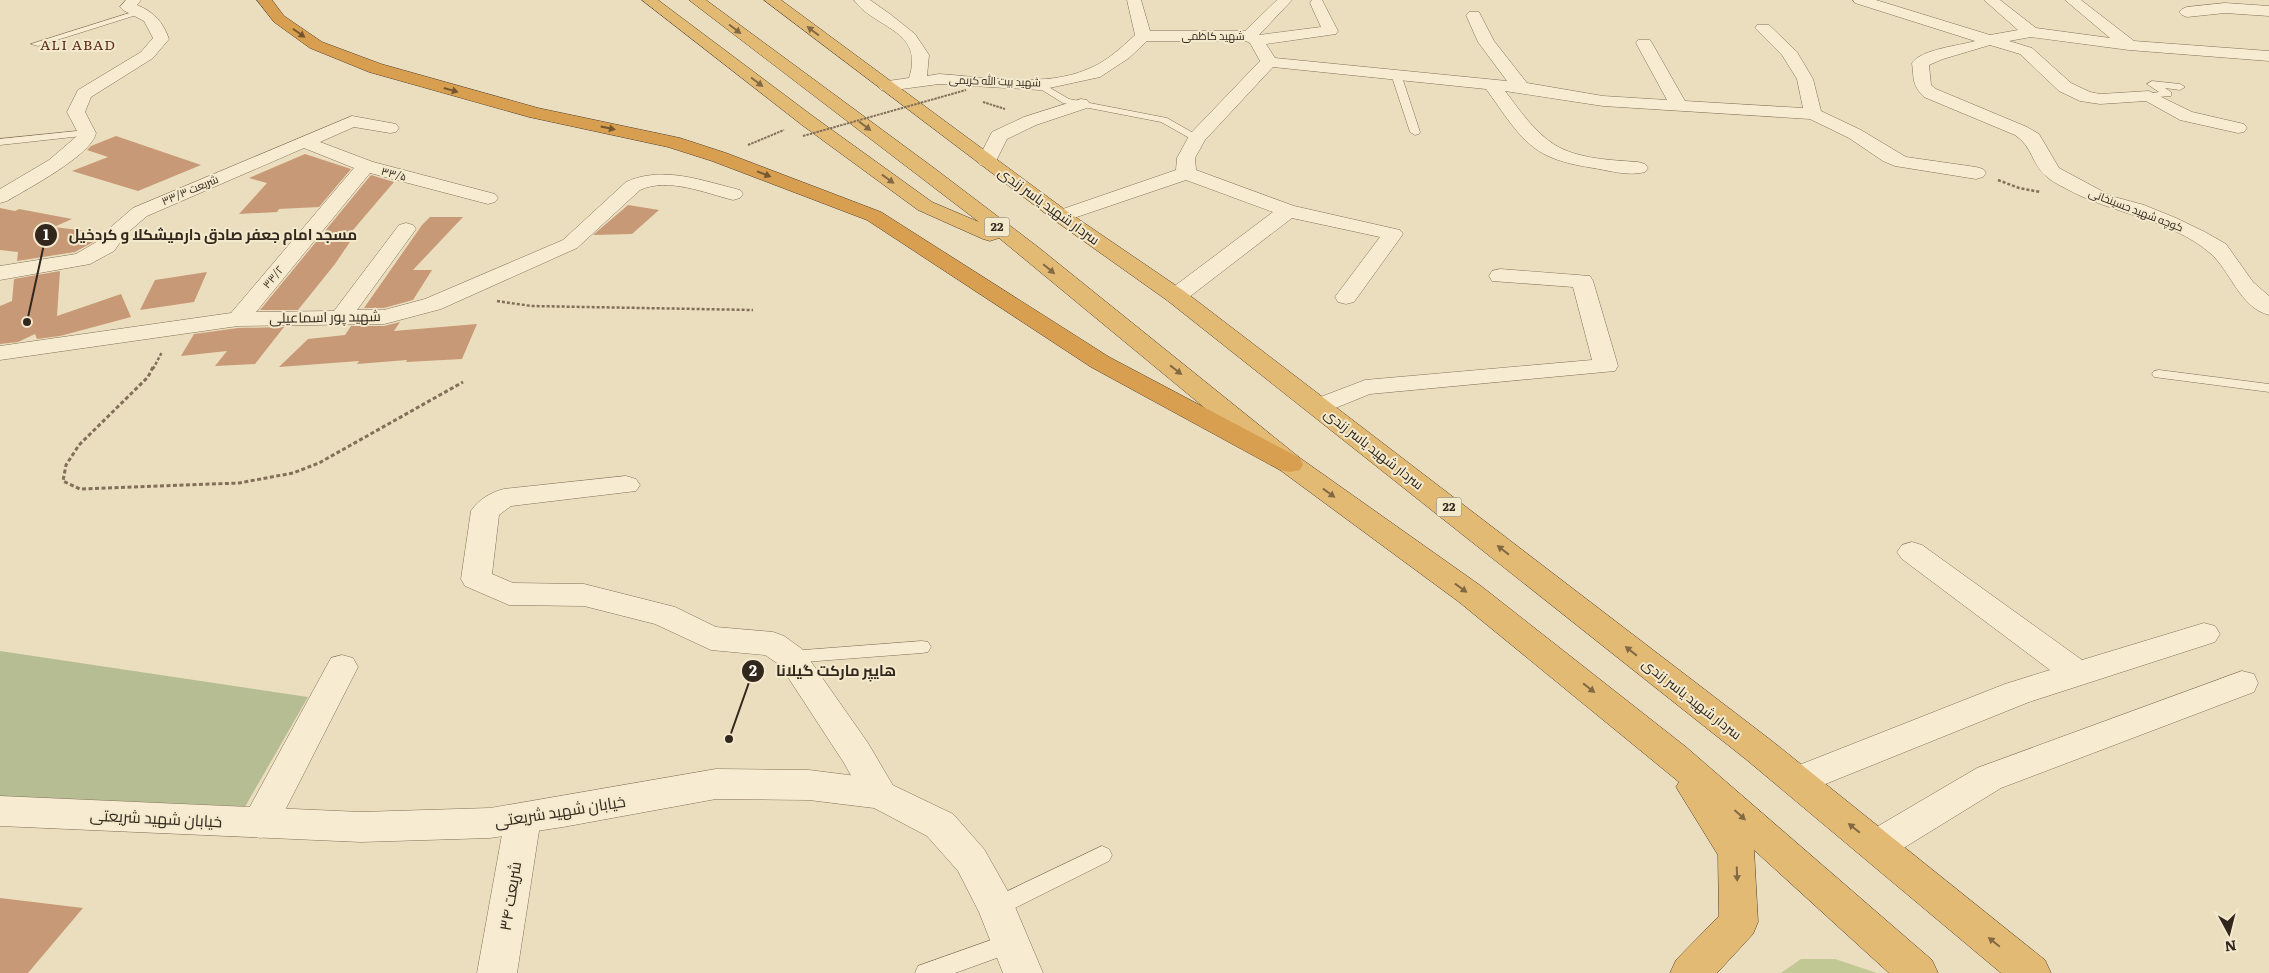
<svg xmlns="http://www.w3.org/2000/svg" width="2269" height="973" font-family="Literata,Cairo,serif">
	<rect width="100%" height="100%" fill="#ebdebe"/>
	<!-- green -->
	<path fill="#c1c893" d="M1801,959H1835L1877,973H1781Z"/>
	<!-- cemetery -->
	<path fill="#b7bd93" d="M0,651L308,697L242,812L0,800Z"/>
	<!-- building -->
	<path fill="#c79976" d="M116,136L201,165L138,191L72,171L108,157L87,150L91,146Z
		M305,154L351,169L319,207L279,209L277,212L239,214L267,183L249,178Z
		M371,175L394,182L347,237L354,236L335,264L298,310H260Z
		M628,205L659,210L632,234L593,235Z
		M0,208L15,211L19,209L72,219L54,227L103,233L97,240L75,252L17,261L18,252L0,250Z
		M430,217H463L413,270H432L413,300L384,308H364L422,225Z
		M60,271L57,316L121,294L131,317L60,336L37,339L35,334L18,342L0,344V306L12,301L14,279Z
		M207,272L194,302L140,310L155,280Z
		M400,322L394,331L477,324L462,359L406,362L407,360L357,364L359,361L279,367L308,339L345,335L351,326H384Z
		M284,327L255,364L215,366L227,351L181,356L194,334L238,328Z
		M0,898L83,908L28,973H0Z"/>
	<g fill="none" stroke-linecap="round" stroke-linejoin="round">
		<defs>
			<path id="service" d="M139,10L146,12L38,46L31,44Z
				M1396,71L1401,74L1420,132L1419,134L1415,135L1410,132L1391,74Z
				M2152,81L2180,84L2185,87L2180,90L2165,88L2171,92V96L2146,98V94L2159,92L2147,84Z
				M1040,82L1069,99L1167,118L1202,138L1197,141L1193,140L1161,122L1063,103L1037,87L1035,85Z
				M87,130L91,131V135L0,145V139Z
				M2159,370L2269,384V392L2154,377L2152,374L2154,371Z
				M922,641L928,642L931,647L928,652L922,653L791,663L785,662L782,657L785,652L791,651Z
				M1102,846L1109,849L1112,855L1109,861L1003,914L996,916L989,914L986,907L989,900Z
				M1011,933L1019,936L1022,943L1019,950L955,973H915L918,966Z"/>
			<path id="minor" d="M126,0H141L137,5C154,12 163,22 169,39L153,58L91,97L85,112L96,133C92,155 27,189 7,201L0,203V189L49,160L77,136L78,133L67,112L78,90L141,52L153,38L144,21L123,10L120,7Z
				M854,0H870L890,14L915,34L929,55L927,76L939,74C985,77 1045,88 1088,69C1106,62 1121,48 1135,35L1127,0H1141L1150,31H1245L1277,0H1292L1259,35L1321,27L1310,3L1312,0H1322L1338,31L1336,34L1266,44L1275,58L1507,81L1478,42L1466,15L1469,12H1479L1494,41L1527,83L1603,96L1667,100L1636,43L1638,40H1650L1652,43L1685,101L1803,108L1797,79L1782,55L1755,28L1757,25H1769L1797,52L1813,79L1821,111L1861,130L1906,157L1976,167L1983,169L1986,173L1983,177L1976,179L1895,166L1883,161L1849,138L1810,119L1603,106L1505,91C1519,109 1534,132 1555,145C1578,159 1611,160 1638,162L1645,164L1648,168L1645,172C1631,176 1614,172 1599,169C1581,166 1561,163 1544,154C1519,141 1502,110 1486,89L1273,67L1205,140L1195,158L1196,170L1294,206L1400,230L1403,234L1354,302L1346,304L1338,302L1335,297L1380,237L1292,218L1184,301L1176,303L1168,301L1165,296L1168,291L1273,212L1186,180L1068,220L1061,222L1054,220L1051,216L1054,212L1176,170L1177,158L1190,134L1260,61L1250,43L1246,41H1147L1129,58L1100,77L1040,90L939,84L887,91L881,90L878,86L881,82L909,78C925,29 874,29 854,0Z
				M1853,0H1876L1990,35L2018,30L1984,0H2000L2036,28L2110,38L2065,0H2081L2134,41L2269,51V61L2129,50L2031,37L2009,41L2032,48L2071,83L2090,92L2100,94L2149,91L2192,112L2244,124L2247,128L2244,132L2238,133L2180,120L2146,101L2100,104L2080,101L2059,91L2020,54L1990,45L1943,59L1929,65L1931,85L1936,89L2027,127L2039,134L2059,168L2111,196L2144,205L2176,218L2205,232L2226,244L2253,282L2269,296V315C2239,307 2231,271 2210,253C2169,218 2111,214 2065,188C2059,185 2051,181 2046,176C2032,165 2033,147 2015,135L1924,97C1912,85 1914,79 1912,63C1922,49 1958,46 1975,41L1855,3Z
				M2225,3L2269,6V16L2225,13L2187,17L2182,15L2179,12L2182,9L2187,7Z
				M1081,99L1087,100L1090,104L1087,108L1036,125L1007,139L994,165L987,167L980,165L977,161L992,132L1024,117Z
				M352,116L396,124L399,128L396,132L390,133L354,127L320,142L373,162L495,194L498,198L495,202L488,204L370,173L256,312L334,311L399,225L406,223L413,225L416,229L357,310H384L425,299L563,240L626,182C663,165 703,181 740,190L743,194L740,198L733,200C705,193 668,177 640,190L577,248L441,309L392,322L384,324L238,326L0,360V346L231,313L354,168L304,148L147,216L126,234L114,251L90,264L0,280V266L76,254L98,241L112,226L133,208Z
				M1500,269L1590,276L1593,281L1618,366L1615,371L1370,394L1328,411L1319,414L1310,411L1306,406L1310,401L1365,380L1592,360L1573,287L1492,281L1489,276L1492,271Z
				M626,476L636,479L640,485L636,491L511,506L499,515L492,574L513,583L584,584L675,607L716,627L773,632L784,636L802,649L868,743L898,794L893,804L880,809L867,804L844,763L780,665L765,655L711,650L655,624L584,606L509,605L465,586L461,579L471,511C478,500 491,492 504,489Z
				M1912,542L1922,545L2082,660L2204,623L2215,626L2220,634L2215,642L2029,702L1808,791L1796,795L1784,791L1778,781L1784,771L2005,684L2050,670L1902,559L1897,552L1902,545Z
				M342,655L353,658L358,667L273,834L260,838L247,834L242,823L247,812L331,658Z
				M2242,671L2254,674L2258,683L2254,692L2001,788L1889,857L1876,862L1863,857L1858,846L1863,835L1977,768Z
				M523,803L536,807L541,818L517,973H477L505,818L510,807Z"/>
			<path id="tertiary" d="M716,769L809,770L880,779L953,814L984,849L1010,895L1043,973H1003L979,912L958,871L927,836L874,808L809,800L716,799L563,827L490,838L361,842L0,826V796L361,812L490,808Z"/>
			<path id="trunk" d="M642,0H658L814,117L932,202L979,222L689,0H706L934,168L1038,247L1300,458L1481,586L1686,747L1932,960L1938,973H1889L1754,850L1758,922L1753,934L1717,973H1670L1676,960L1719,916L1718,855L1676,787L1679,782L1459,602L1280,470L999,238L990,241L983,239L918,210L802,125Z
				M764,0H781L1068,212L1184,291L1772,741L2045,960L2051,973H2001L1748,761L1168,301L1054,220Z"/>
			<path id="motorway" d="M257,0H272L284,16L322,42L381,64L538,108L680,138L726,153L881,212L1109,357L1300,458L1303,464L1300,470L1290,472L1280,470L1091,367L867,220L712,161L668,147L529,117L369,72L310,48L274,22Z"/>
		</defs>
		<!-- service casing -->
		<use href="#service" stroke="#826f58" stroke-width="1"/>
		<!-- minor casing -->
		<use href="#minor" stroke="#826f58" stroke-width="1"/>
		<!-- tertiary casing -->
		<use href="#tertiary" stroke="#826f58" stroke-width="1"/>
		<!-- trunk casing -->
		<use href="#trunk" stroke="#503e2c" stroke-width="1"/>
		<!-- motorway casing -->
		<use href="#motorway" stroke="#503e2c" stroke-width="1"/>
		<!-- path-far2 -->
		<path stroke="#826f58" stroke-width="2" stroke-dasharray="2.5 1" stroke-linecap="butt" d="M983,102L1005,109
			M748,145L784,130"/>
		<!-- path-far1 -->
		<path stroke="#826f58" stroke-width="2.5" stroke-dasharray="3 2" stroke-linecap="butt" d="M1998,180L2019,188L2040,192
			M497,301L531,306L753,310
			M153,369L162,352"/>
		<!-- path -->
		<path stroke="#826f58" stroke-width="3" stroke-dasharray="4 2.5" stroke-linecap="butt" d="M153,367L148,377L79,445L66,465L63,481L80,489L239,483L293,473L319,463L463,382"/>
		<!-- service -->
		<use href="#service" fill="#f7ecd1" fill-rule="evenodd"/>
		<!-- minor -->
		<use href="#minor" fill="#f7ecd1" fill-rule="evenodd"/>
		<!-- tertiary -->
		<use href="#tertiary" fill="#f7ecd1" fill-rule="evenodd"/>
		<!-- trunk -->
		<use href="#trunk" fill="#e3ba74" fill-rule="evenodd"/>
		<!-- motorway -->
		<use href="#motorway" fill="#d89f51" fill-rule="evenodd"/>
		<!-- path-bridge -->
		<path stroke="#826f58" stroke-width="2" stroke-dasharray="2.5 1" stroke-linecap="butt" d="M803,136L966,90"/>
	</g>
	<!-- one-way arrows -->
	<defs><path id="oneway-solid" d="M-6-.8H1V-3.2L6.5 0L1 3.2V.8H-6Z" transform="scale(1.25)"/></defs>
	<g fill="#826944">
		<use href="#oneway-solid" transform="translate(735 29) rotate(37)"/>
		<use href="#oneway-solid" transform="translate(813 31) rotate(-143)"/>
		<use href="#oneway-solid" transform="translate(757 82) rotate(37)"/>
		<use href="#oneway-solid" transform="translate(865 126) rotate(37)"/>
		<use href="#oneway-solid" transform="translate(888 179) rotate(36)"/>
		<use href="#oneway-solid" transform="translate(1049 269) rotate(40)"/>
		<use href="#oneway-solid" transform="translate(1176 370) rotate(38)"/>
		<use href="#oneway-solid" transform="translate(1329 493) rotate(36)"/>
		<use href="#oneway-solid" transform="translate(1503 550) rotate(-142)"/>
		<use href="#oneway-solid" transform="translate(1461 588) rotate(36)"/>
		<use href="#oneway-solid" transform="translate(1631 651) rotate(-142)"/>
		<use href="#oneway-solid" transform="translate(1589 688) rotate(38)"/>
		<use href="#oneway-solid" transform="translate(1740 815) rotate(42)"/>
		<use href="#oneway-solid" transform="translate(1854 828) rotate(-141)"/>
		<use href="#oneway-solid" transform="translate(1737 874) rotate(88)"/>
		<use href="#oneway-solid" transform="translate(1994 942) rotate(-141)"/>
	</g>
	<g fill="#745731">
		<use href="#oneway-solid" transform="translate(299 33) rotate(35)"/>
		<use href="#oneway-solid" transform="translate(451 90) rotate(16)"/>
		<use href="#oneway-solid" transform="translate(608 128) rotate(12)"/>
		<use href="#oneway-solid" transform="translate(764 174) rotate(21)"/>
	</g>
	<g text-anchor="middle" stroke-width="4" stroke-linejoin="round" paint-order="stroke">
		<!-- far-street labels -->
		<g font-size="11" fill="#32271c" stroke="#f3e9cd">
			<text x="1213" y="40">شهید کاظمی</text>
			<text transform="translate(995 81) rotate(2)" y="4">شهید بیت الله کریمی</text>
			<text transform="translate(394 174) rotate(15)" y="4">۳۳/۵</text>
			<text transform="translate(190 190) rotate(-23)" y="4">شریعت ۳۳/۳</text>
			<text transform="translate(2136 210) rotate(21)" y="4">کوچه شهید حسینخانی</text>
			<text transform="translate(273 277) rotate(-50)" y="4">۳۳/۲</text>
		</g>
		<!-- shield labels -->
		<g fill="#f3e9cd" stroke="#6c6151" stroke-width="1">
			<rect x="984.5" y="217.5" width="25" height="19" rx="4"/>
			<rect x="1436.5" y="497.5" width="25" height="19" rx="4"/>
		</g>
		<g font-size="12" font-weight="bold" fill="#32271c">
			<text x="997" y="231">22</text>
			<text x="1449" y="511">22</text>
		</g>
		<!-- far-quarter labels -->
		<g font-size="14" letter-spacing="1" fill="#5d2c1e" stroke="#f3e9cd">
			<text x="78" y="50">ALI ABAD</text>
		</g>
		<!-- street labels -->
		<g font-size="14" fill="#32271c" stroke="#f3e9cd">
			<text transform="translate(1049 206) rotate(36)" y="5">سردار شهید یاسر زندی</text>
			<text transform="translate(325 317) rotate(-1)" y="5">شهید پور اسماعیلی</text>
			<text transform="translate(1374 449) rotate(38)" y="5">سردار شهید یاسر زندی</text>
			<text transform="translate(1692 699) rotate(38)" y="5">سردار شهید یاسر زندی</text>
		</g>
		<!-- near-street labels -->
		<g font-size="16" fill="#32271c" stroke="#f3e9cd">
			<text transform="translate(560 811) rotate(-9)" y="6">خیابان شهید شریعتی</text>
			<text transform="translate(156 818) rotate(3)" y="6">خیابان شهید شریعتی</text>
			<text transform="translate(510 896) rotate(-81)" y="6">شریعت ۳۴</text>
		</g>
	</g>
	<!-- callouts -->
	<path fill="none" stroke="#32271c" stroke-width="2" d="M27 322L46 235M729 739L753 671"/>
	<g fill="#32271c" stroke="#f3e9cd" stroke-width="2">
		<circle cx="27" cy="322" r="5"/>
		<circle cx="729" cy="739" r="5"/>
		<circle cx="46" cy="235" r="12"/>
		<circle cx="753" cy="671" r="12"/>
	</g>
	<g font-size="15" text-anchor="middle" font-weight="bold" fill="#fff">
		<text x="46" y="240">1</text>
		<text x="753" y="676">2</text>
	</g>
	<g font-size="15" text-anchor="middle" font-weight="bold" fill="#32271c" stroke="#f3e9cd" stroke-width="4" stroke-linejoin="round" paint-order="stroke">
		<text x="213" y="240">مسجد امام جعفر صادق دارمیشکلا و کردخیل</text>
		<text x="836" y="676">هایپر مارکت گیلانا</text>
	</g>
	<!-- north arrow -->
	<g transform="translate(2229 933) rotate(173)" stroke="#f3e9cd" stroke-width="4" paint-order="stroke">
	<path d="M0-4L9 19L0 12L-9 19Z" fill="#32271c"/>
	<text y="-8" font-size="14" font-weight="bold" text-anchor="middle" fill="#32271c">N</text>
	</g>
</svg>
